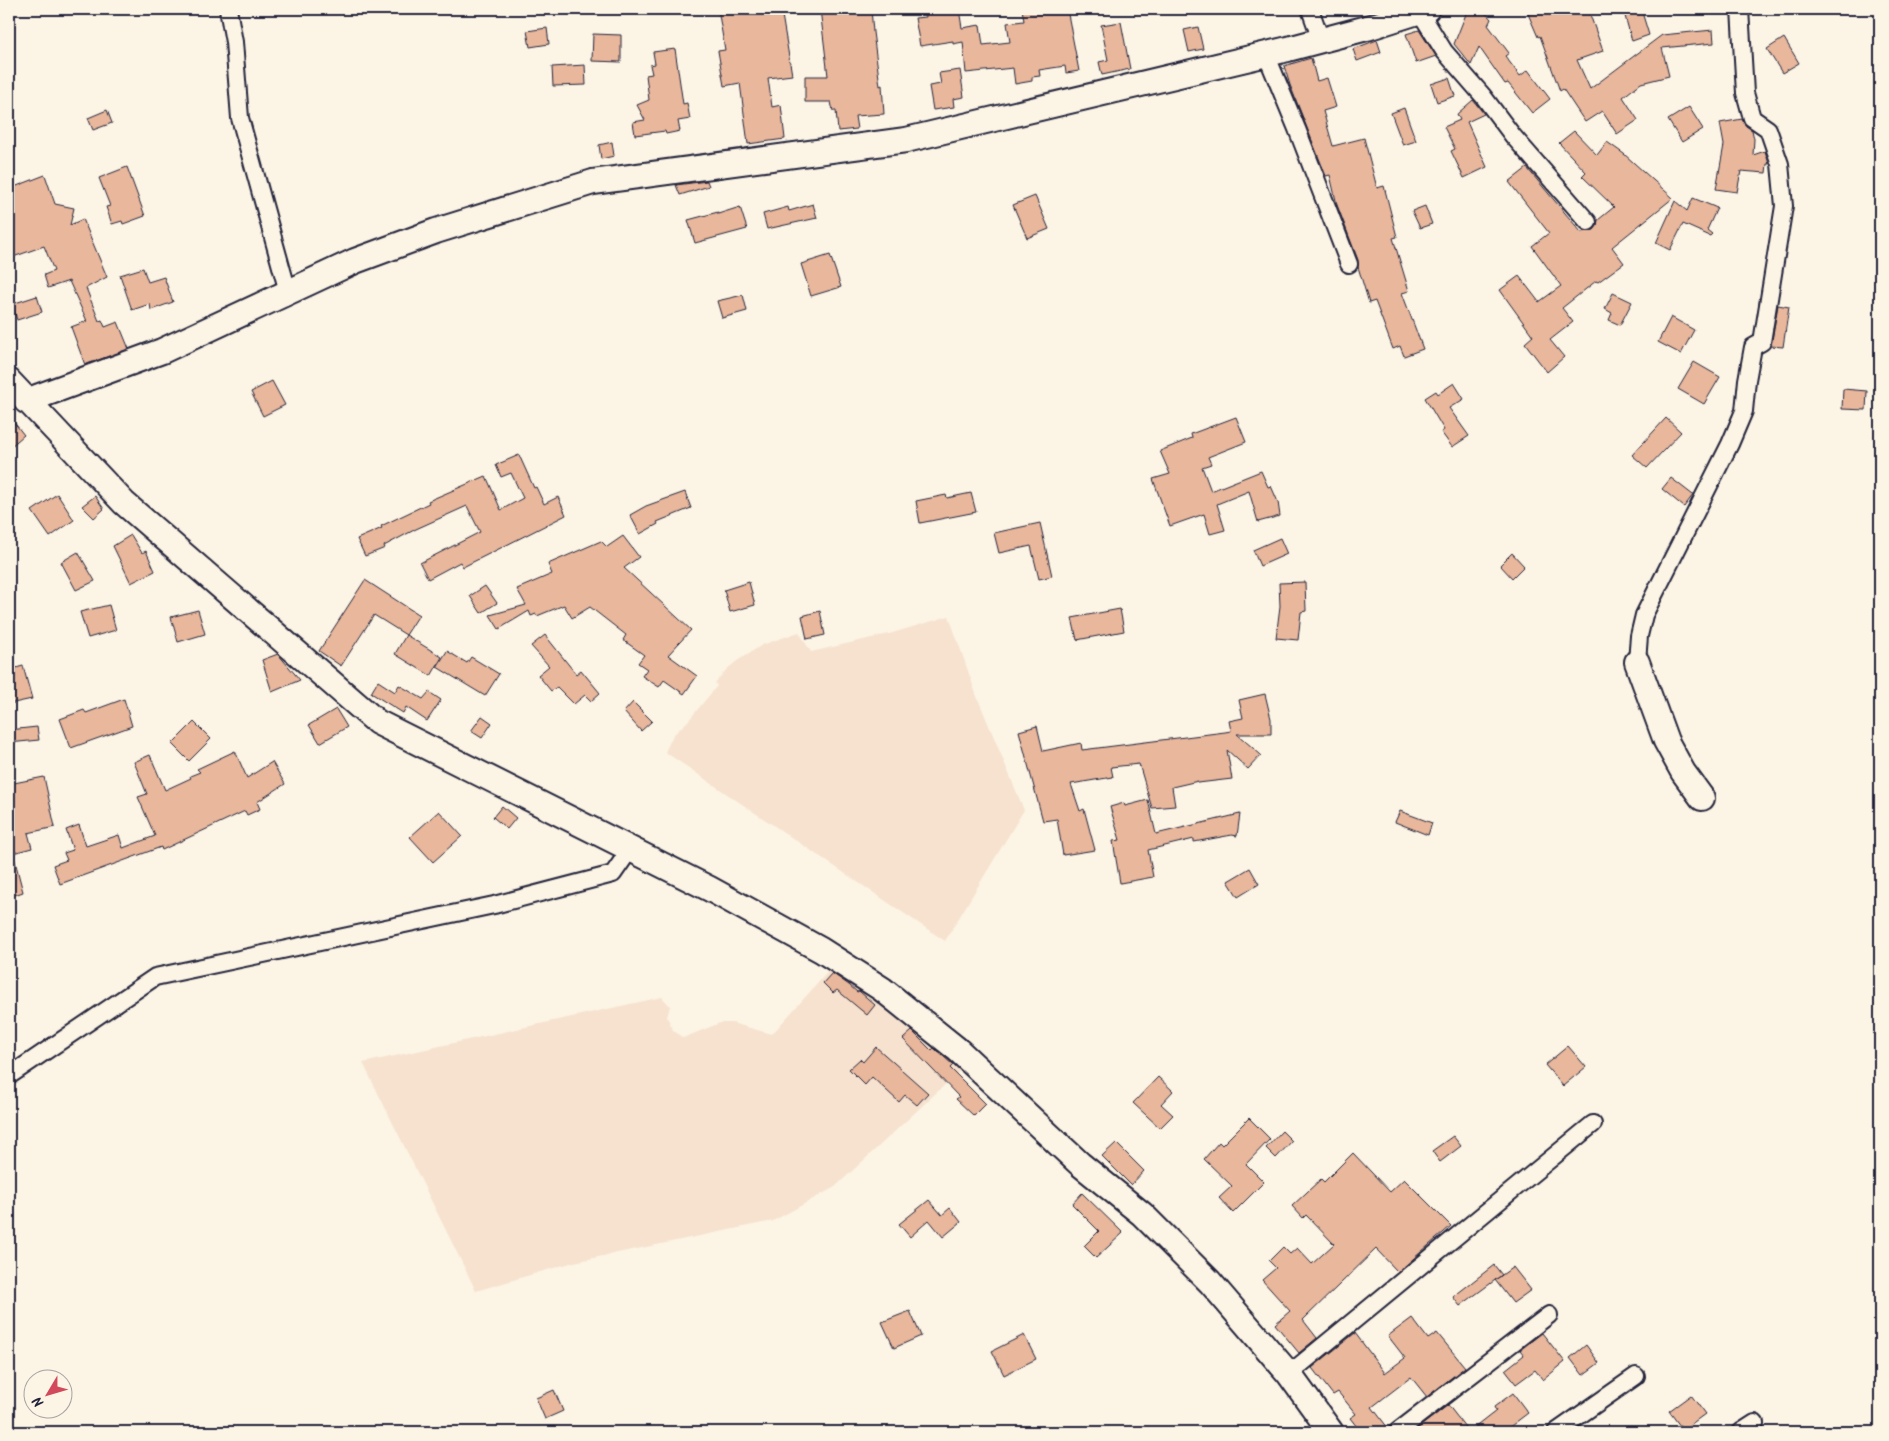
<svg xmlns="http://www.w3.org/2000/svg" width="1889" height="1441" font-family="Kalam,sans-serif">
	<rect width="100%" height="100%" fill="#fcf5e5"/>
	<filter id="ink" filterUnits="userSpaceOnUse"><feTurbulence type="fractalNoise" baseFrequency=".02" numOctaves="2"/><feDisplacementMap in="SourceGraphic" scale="10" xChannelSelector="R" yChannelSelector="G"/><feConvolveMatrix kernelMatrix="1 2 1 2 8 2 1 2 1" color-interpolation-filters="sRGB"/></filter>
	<g filter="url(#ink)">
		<!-- built -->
		<path fill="#f6e2cf" d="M949,616L976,694L1024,810L945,941L665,752L673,735L688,721L717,686L715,683L726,670L737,661L762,645L799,632L811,652L889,634Z
			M834,965L963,1068L835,1187L773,1221L574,1262L476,1291L363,1063L662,997L670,1006L667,1017L673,1030L683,1038L720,1023H732L772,1034Z"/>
		<!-- building -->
		<path fill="#e9b79b" stroke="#22223b" d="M718,9H781L792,75L768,78L772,107L781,105L785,139L748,144L740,83L724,86L718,51L725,50Z
			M820,9H871L873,32L880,86L882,85L884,114L855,116L857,129L838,131L836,111H833L831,102H805V76H828Z
			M925,9H959L962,28L980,25L983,45L1010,42L1007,23L1024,21L1022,9H1067L1079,71L1066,73L1065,66L1039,70L1040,76L1032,77V81L1015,84L1013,68L966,73L963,42L953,44V41L920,46L915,18L926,17Z
			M1468,9H1482L1491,19L1488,25L1509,53L1505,56L1520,76L1528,70L1550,99L1532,113L1508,83L1505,84L1479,47L1471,65L1454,44Z
			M1526,9H1588L1603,51L1577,60L1590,89L1662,35L1713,30L1714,43L1662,48L1669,76L1641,83L1623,97L1638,120L1617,134L1602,111L1585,122L1563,89L1560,91L1540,36L1538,37Z
			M1623,9H1641L1649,35L1632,41Z
			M1121,22L1130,69L1102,75L1099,62L1108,60L1101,25Z
			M1198,27L1203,49L1189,52L1184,30Z
			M547,28L549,44L530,47L527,31Z
			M1419,30L1436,56L1416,63L1406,34Z
			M593,34L621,35V62L592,61Z
			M1784,38L1799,63L1782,73L1767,49Z
			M1377,40L1381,52L1357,61L1353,49Z
			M675,49L683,104L687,103L690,119L678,121L680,131L666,134L665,131L635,135L633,122L645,120L637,105L649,100L646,75L652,74L650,65L655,64L653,52Z
			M1311,58L1317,81L1327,78L1336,107L1323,111L1333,146L1364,138L1377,188L1384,186L1397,237L1393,238L1409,291L1402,293L1423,349L1404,356L1400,346L1393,349L1375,301L1369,303L1358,267V260L1337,205L1330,175L1326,176L1290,85L1284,66Z
			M585,65L586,85L553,86L552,67Z
			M960,70L964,97L953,99L954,107L933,110L929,86L941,84L939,73Z
			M1449,78L1455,96L1437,102L1431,84Z
			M1473,100L1484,114L1467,122L1487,167L1464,178L1451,151L1455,149L1444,127L1460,120L1457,114Z
			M1689,107L1703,129L1682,142L1668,120Z
			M1404,108L1416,141L1403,145L1391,113Z
			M107,110L112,123L93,130L88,118Z
			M1742,119L1746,126L1752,130L1754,139L1753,155L1765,151L1769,164H1767L1766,173L1741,171L1737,192L1716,189L1724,145L1720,123Z
			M1574,131L1597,155L1607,142L1624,154L1673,198L1612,247L1624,263L1598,282L1596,281L1562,308L1573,322L1550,340L1564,357L1547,372L1525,343L1533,336L1500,290L1519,276L1539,302L1561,286L1532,246L1549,233L1509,182L1527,168L1581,232L1594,230L1597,226L1598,220L1614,207L1582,176L1586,172L1559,143Z
			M612,142L614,156L601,159L599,145Z
			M127,167L145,216L123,224L122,221L112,224L106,207L110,206L99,178Z
			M45,175L55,204L74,208L70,225L83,219L107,277L86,288L99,321L102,320L105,327L118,322L129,349L85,365L71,327L87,321L69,281L48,288L44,275L54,271L44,246L13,257L9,246V189Z
			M707,181L709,186L680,195L676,185Z
			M1035,196L1049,229L1027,238L1013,205Z
			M1693,198L1717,208L1707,230L1712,234L1710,236L1683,224L1670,250L1656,243L1675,201L1687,211Z
			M813,204L817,218L767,229L763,214L788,207L789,211Z
			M1425,206L1432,224L1420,228L1412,211Z
			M740,207L747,229L695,243L688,220L718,212V214Z
			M830,255L841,287L811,296L801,264Z
			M143,268L148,282L164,277L173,302L151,310L150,304L132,310L120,275Z
			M1613,293L1632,302L1620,325L1609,320L1612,313L1605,309Z
			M743,295L747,311L722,318L717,301Z
			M37,296L42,312L17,320L12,304Z
			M1778,305L1789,307L1783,347L1771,346Z
			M1671,317L1694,330L1681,354L1658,342Z
			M1694,362L1720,377L1704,404L1678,389Z
			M272,381L285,405L263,416L251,392Z
			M1454,383L1464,399L1449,408L1469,436L1452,447L1441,432L1444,430L1425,398L1436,391L1438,394Z
			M1843,389L1867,391L1866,410L1842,409Z
			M9,416L24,435L9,448Z
			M1236,417L1246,442L1208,457L1211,464L1202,467L1211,491L1261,471L1268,487L1271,486L1278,502L1280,516L1258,522L1249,491L1217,504L1225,530L1210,534L1204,514L1170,526L1153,479L1170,474L1160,451L1192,438L1191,434Z
			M1666,418L1681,432L1647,468L1632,455Z
			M519,455L534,488L536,487L544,504L558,497L566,515L463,567L460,562L428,579L420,563L480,532L467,506L416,529L384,546L385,548L365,556L357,539L382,528L381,526L429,503L428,501L486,476L501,510L523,498L511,473L501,477L496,465Z
			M1671,478L1693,495L1684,507L1662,489Z
			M685,492L691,508L657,522L658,524L640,534L630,515L646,506Z
			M971,493L976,512L920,523L916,501L946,495L947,498Z
			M57,494L74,520L50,537L32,511Z
			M95,496L104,509L94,518L82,506Z
			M1040,523L1052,576L1039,579L1031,546L999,553L994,533Z
			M131,535L142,553L146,551L155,571L131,583L113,546Z
			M623,536L639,557L624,568L691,630L668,655L697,676L684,694L664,680L659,687L642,676L647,669L638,663L644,655L623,640L626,635L590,607L572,618L564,605L537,616L536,614L531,616L529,611L499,629L490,615L526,605L517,589L552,574L548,564L601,541L607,547Z
			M1280,538L1287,554L1260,566L1253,550Z
			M78,552L95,581L76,590L61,562Z
			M1512,553L1524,566L1512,578L1500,565Z
			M365,580L419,615L406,635L374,615L341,666L319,651Z
			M749,582L755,605L730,612L724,590Z
			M1305,582L1306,611L1301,612L1298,640L1276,638L1280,606L1279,583Z
			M485,586L497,603L481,613L470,596Z
			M109,605L116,630L88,638L80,612Z
			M1120,609L1124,631L1077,640L1072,618Z
			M198,610L205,634L178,642L171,617Z
			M820,611L825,635L807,639L802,616Z
			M406,635L442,657L431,676L395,654Z
			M545,635L576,674L581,670L600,693L591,701L585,695L574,704L557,687L551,691L538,675L549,666L531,646Z
			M447,651L467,663L471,657L499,674L485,696L437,667Z
			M278,654L300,680L272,692L262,660Z
			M23,666L32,699L9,704V670Z
			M378,681L395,692L399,685L423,699L429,692L441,700L427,721L406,707L403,713L371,693Z
			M1265,694L1271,719V734H1237L1261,755L1248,769L1227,750L1232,779L1198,783V781L1172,787L1175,806L1152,808L1139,764L1111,767L1113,777L1071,784L1080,811L1084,809L1095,850L1063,855L1057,819L1043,821L1019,731L1037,726L1043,751L1081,743L1082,750L1225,732L1231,731L1229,721L1243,718L1239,700Z
			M124,699L132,726L71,748L60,719L84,710L86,713Z
			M633,702L652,721L641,731L624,712Z
			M336,709L347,727L320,743L309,725Z
			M482,716L492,723L482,738L471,731Z
			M194,722L211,739L189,761L172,744Z
			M37,727L39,740L9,743V730Z
			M235,751L247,778L272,762L285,784L257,802L260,809L247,815L245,811L162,850L161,847L60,884L53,865L67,860L64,853L73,850L66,830L79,825L86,846L119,835L123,848L155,836L138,797L147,794L134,762L150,755L165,790L191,778L190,776L200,772L197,769Z
			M44,777L55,827L28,833L32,848L9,854V784Z
			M1148,800L1156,834L1240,814L1237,836L1232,835L1194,842V839L1148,850L1153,877L1120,883L1113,841L1120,840L1110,807L1124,803L1125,806Z
			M502,806L516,818L507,829L493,817Z
			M439,811L462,836L433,862L410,837Z
			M1400,811L1432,823L1428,835L1395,822Z
			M13,853L23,892L9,897V854Z
			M1250,868L1259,884L1238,897L1228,881Z
			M832,973L849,985L857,992L859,991L875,1005L867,1015L837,990L833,993L823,983Z
			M912,1031L932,1051L934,1048L953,1065L950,1068L986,1104L974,1116L956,1099L959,1097L903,1039Z
			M1568,1046L1586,1067L1563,1086L1545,1065Z
			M876,1047L928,1093L917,1105L905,1095L899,1102L872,1077L865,1085L849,1069L860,1059L863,1062Z
			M1158,1077L1173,1091L1161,1104L1173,1115L1160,1128L1133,1103Z
			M1249,1118L1270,1139L1246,1164L1264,1182L1233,1213L1219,1198L1232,1186L1204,1159L1219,1142L1222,1145Z
			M1282,1131L1292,1141L1276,1158L1266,1148Z
			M1453,1136L1461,1146L1440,1162L1432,1151Z
			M1116,1143L1144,1171L1131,1185L1102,1156Z
			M1353,1153L1390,1192L1404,1179L1451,1226L1398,1272L1376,1249L1303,1320L1317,1338L1299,1353L1275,1324L1290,1311L1262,1280L1276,1268L1269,1261L1283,1247L1290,1254L1297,1248L1312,1264L1334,1244L1306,1215L1303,1218L1292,1206L1321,1179L1324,1182Z
			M1082,1193L1123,1233L1096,1258L1084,1246L1099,1231L1072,1204Z
			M929,1200L942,1215L950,1208L961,1222L943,1237L929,1220L910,1237L899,1224Z
			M1494,1265L1502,1275L1460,1306L1453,1297Z
			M1513,1267L1531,1290L1513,1303L1495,1280Z
			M910,1311L921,1336L894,1348L882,1322Z
			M1412,1318L1428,1339L1437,1333L1465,1367L1427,1397L1411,1377L1372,1407L1388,1428L1387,1432H1361L1350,1418L1356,1414L1338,1392L1333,1395L1312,1368L1355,1333L1385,1373L1405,1358L1388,1336Z
			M1542,1333L1565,1362L1543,1380L1535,1370L1516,1384L1505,1370L1524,1355L1520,1350Z
			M1024,1335L1036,1359L1004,1375L992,1351Z
			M1586,1345L1599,1363L1583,1375L1570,1358Z
			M554,1390L563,1411L545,1419L536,1398Z
			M1513,1393L1528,1413L1503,1432H1413L1448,1405L1469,1432L1496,1411L1494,1407Z
			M1691,1395L1705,1414L1683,1430L1669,1411Z"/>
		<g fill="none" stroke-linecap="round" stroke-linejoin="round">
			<defs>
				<path id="street" d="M228,9L234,42L240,118L288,292
					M1310,9L1321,40
					M1418,9L1444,51L1483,96L1513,136L1588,222
					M1266,54L1297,129L1349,264
					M1637,662L1639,636L1644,615L1730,444L1744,411L1747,380L1753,347L1762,342L1784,206L1780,164L1768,129L1752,118L1745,93L1740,9
					M9,1076L155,977L494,905L613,874L631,848
					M1289,1374L1593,1124
					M1397,1432L1549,1315
					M1556,1432L1636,1376
					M1741,1432L1755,1423"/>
				<path id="secondary" d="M9,381L124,503L377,722L710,889L821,950L882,989L958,1050L1080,1164L1142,1214L1210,1282L1289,1374L1331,1432
					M26,401L162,351L355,261L436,231L593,182L906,140L1288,49L1367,28L1427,9
					M1637,662L1666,741L1683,772L1702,798"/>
			</defs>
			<!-- street casing -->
			<use href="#street" stroke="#22223b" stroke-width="20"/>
			<!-- secondary casing -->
			<use href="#secondary" stroke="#22223b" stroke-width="28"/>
			<!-- street -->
			<use href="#street" stroke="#fcf5e5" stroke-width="16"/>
			<!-- secondary -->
			<use href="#secondary" stroke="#fcf5e5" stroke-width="24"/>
		</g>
	</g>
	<!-- margin -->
	<rect width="1889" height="1441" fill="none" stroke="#fcf5e5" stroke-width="30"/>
	<rect x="15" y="15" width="1859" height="1411" fill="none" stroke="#22223b" stroke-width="2" filter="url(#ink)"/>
	<!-- north arrow -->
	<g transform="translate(48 1394) rotate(232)"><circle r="24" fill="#fcf5e5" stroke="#a5a1a1"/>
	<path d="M0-4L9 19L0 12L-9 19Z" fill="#d1495b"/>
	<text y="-8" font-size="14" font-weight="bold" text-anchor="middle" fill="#22223b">N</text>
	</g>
</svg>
